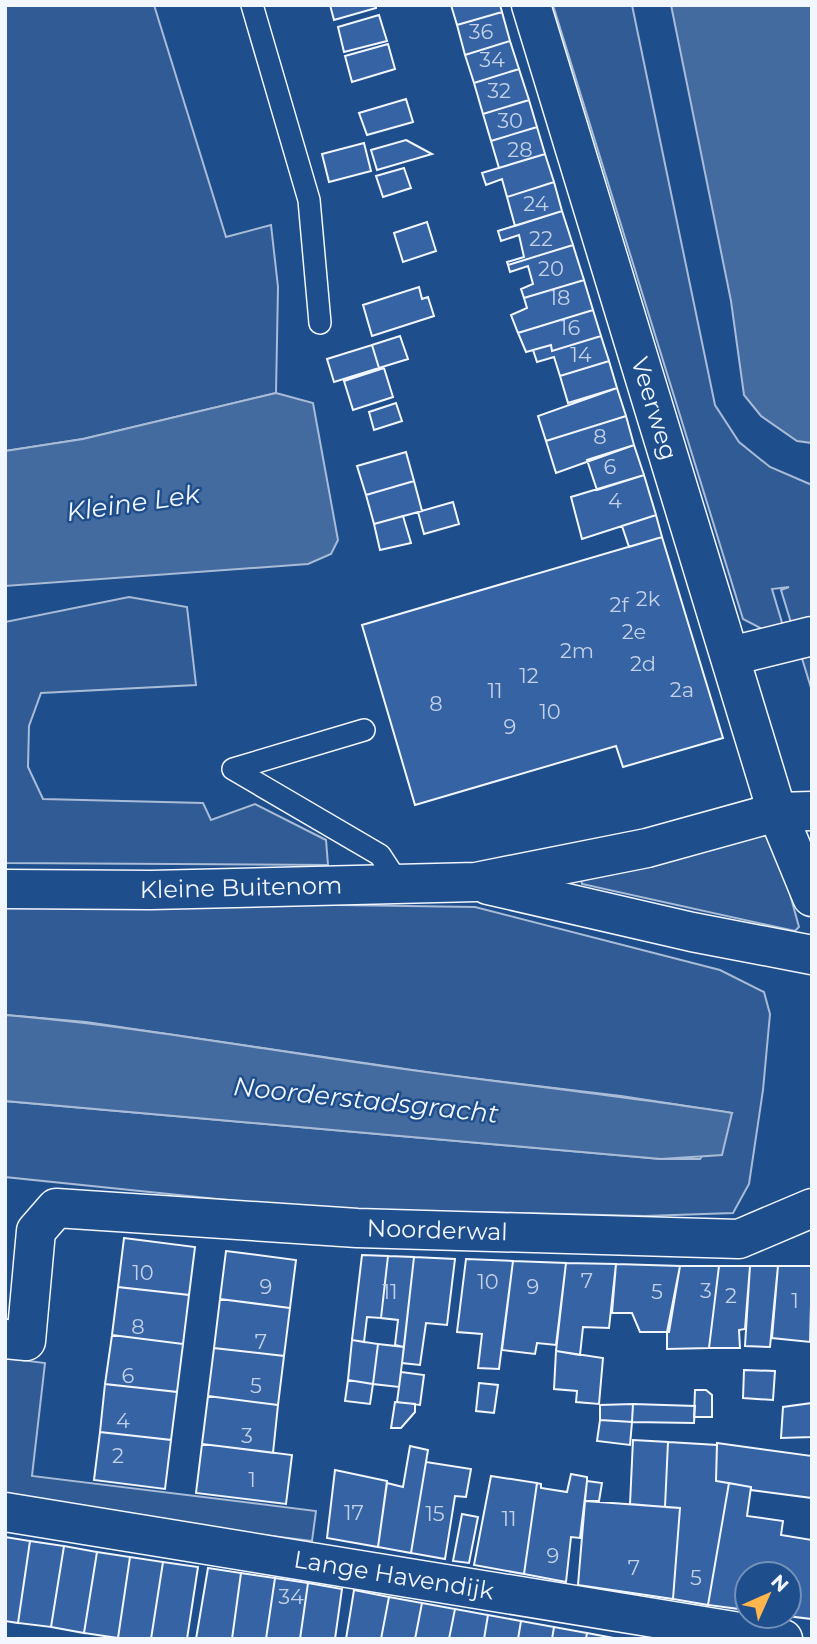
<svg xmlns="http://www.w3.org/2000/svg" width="817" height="1644" font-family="Montserrat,sans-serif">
	<rect width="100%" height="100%" fill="#1f4e8c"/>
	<!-- built -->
	<path fill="#305b95" stroke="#a8bbd7" stroke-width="2" d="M5,5H154L226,237L271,225L278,287L276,393L83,439L5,451Z
		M553,5H632L715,405L739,442L770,467L812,485V691L781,590L789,587L772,589L783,626L768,632L743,619Z
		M129,597L187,607L196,685L41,693L29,726L28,767L43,799L203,803L211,820L255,804L326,840L328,865L5,863V622Z
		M772,829L799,927L795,931L582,884L581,879Z
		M5,900L475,907L720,970L764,992L770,1014L763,1090L749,1184L733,1213L645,1216L480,1212L372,1215L5,1177V1101L661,1159H700L732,1113L621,1096L446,1075L86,1022L5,1015Z
		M5,1358L45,1363L32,1476L316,1511L312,1541L5,1503Z"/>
	<!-- water -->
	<path fill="#446ba0" stroke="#a8bbd7" stroke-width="2" d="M671,5H812V443L797,441L761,416L744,395L731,301Z
		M276,393L313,403L338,540L331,554L308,564L5,586V451L83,439Z
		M5,1015C127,1025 248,1047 369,1064C490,1082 611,1094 732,1113L722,1155L661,1159L5,1101Z"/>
	<!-- building -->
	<path fill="#3563a3" stroke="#f2f6ff" stroke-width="2" d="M330,5H376V8L334,20Z
		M451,5H500L502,12L457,25Z
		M502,12L510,41L465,55L457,25Z
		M379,15L387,41L344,52L338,27Z
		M510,41L519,69L474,83L465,55Z
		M388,44L395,69L352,82L345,56Z
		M519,69L529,100L483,114L474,83Z
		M406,99L413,122L367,135L359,113Z
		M529,100L537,127L491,141L483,114Z
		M537,127L545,154L499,168L491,141Z
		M406,140L432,154L377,170L371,150Z
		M364,143L371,171L329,182L322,154Z
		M545,154L554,182L507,197L502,179L486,185L482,173Z
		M404,168L411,188L383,197L376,176Z
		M554,182L562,211L515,226L507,197Z
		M562,211L573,245L508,265L507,262L524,257L519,235L501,241L498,231Z
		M427,222L436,251L403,262L394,233Z
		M573,245L584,280L524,298L521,289L533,284L528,266L510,272L508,265Z
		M584,280L593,310L518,333L511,315L527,308L524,298Z
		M419,287L422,299L428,297L434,316L372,336L363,305Z
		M593,310L601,336L552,351L551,345L526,352L518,333Z
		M400,336L408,359L379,368L372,345Z
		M601,336L609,361L560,376L554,357L537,362L533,350L551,345L552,351Z
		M372,345L379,368L334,382L327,359Z
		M609,361L617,388L568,403L560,376Z
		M384,368L393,397L353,410L344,381Z
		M617,388L626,416L546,441L538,416Z
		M396,403L402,421L374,430L369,412Z
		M626,416L634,445L556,473L546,441Z
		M634,445L644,475L597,490L587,460Z
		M406,452L414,481L366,495L357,466Z
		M644,475L656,515L582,539L571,497Z
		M414,481L422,511L374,524L366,495Z
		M453,502L459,524L424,534L418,512Z
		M656,515L662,537L629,547L622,526Z
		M403,516L411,543L380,550L374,524Z
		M662,537L723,738L623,767L616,746L415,805L362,625Z
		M124,1238L195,1247L189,1295L118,1287Z
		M226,1251L296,1260L290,1308L220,1299Z
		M362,1255L388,1256L381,1318L367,1317L364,1342L352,1340Z
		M388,1256L414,1257L404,1347L395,1345L398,1320L381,1318Z
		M414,1257L455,1259L447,1325L426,1323L420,1365L402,1363Z
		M466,1259L513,1261L499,1369L478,1368L482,1334L457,1332Z
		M513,1261L566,1263L556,1345L537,1343L535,1354L502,1350Z
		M566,1263L616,1264L609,1328L583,1327L580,1355L556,1351Z
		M616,1264L680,1266L669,1332H640L632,1313H612Z
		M680,1266H719L709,1348L667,1349V1332Z
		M719,1266H750L745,1329L739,1330L740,1348H709Z
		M750,1266H778L770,1347L745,1346Z
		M778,1266H812L810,1342L772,1338Z
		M118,1287L189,1295L183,1344L112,1335Z
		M220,1299L290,1308L284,1356L214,1348Z
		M112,1335L183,1344L177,1392L105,1384Z
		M352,1340L378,1344L373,1384L348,1380Z
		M378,1344L404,1347L399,1387L373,1384Z
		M214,1348L284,1356L278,1405L208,1396Z
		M556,1351L603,1358L599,1404L576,1402L577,1391L554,1389Z
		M744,1370L775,1371L773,1400L743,1398Z
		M401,1372L424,1375L420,1405L397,1402Z
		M348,1380L373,1384L370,1404L345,1401Z
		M479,1383L498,1385L494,1413L476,1411Z
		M105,1384L177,1392L171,1440L100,1432Z
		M695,1390H706L712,1395V1417H694Z
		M208,1396L278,1405L273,1453L202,1444Z
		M395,1402L415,1404V1412L401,1428H391Z
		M812,1403V1437L781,1438L783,1407Z
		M633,1404L632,1422L600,1420V1405Z
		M633,1404L695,1406L694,1423L632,1422Z
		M600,1420L632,1422L630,1445L597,1441Z
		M100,1432L171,1440L165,1489L94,1480Z
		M633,1440L668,1442L665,1507L630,1504Z
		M668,1442L717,1445L716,1481L729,1483L708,1605L673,1599L680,1508L665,1507Z
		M717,1443L812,1456V1498L751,1490V1487L716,1481Z
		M202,1444L292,1455L286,1504L196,1493Z
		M410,1446L428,1450L411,1553L378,1547L387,1483L403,1487Z
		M426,1462L471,1469L466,1497L455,1496L445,1559L411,1553Z
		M335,1470L387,1481L378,1547L327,1538Z
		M571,1474L587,1477V1481L580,1538L571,1537L566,1582L524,1574L537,1483L541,1484V1488L567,1492Z
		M491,1476L537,1483L524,1574L474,1565Z
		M587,1481L602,1483L599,1501H585Z
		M729,1483L751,1487L747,1516L783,1521L781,1535L812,1540V1619L787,1616L789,1574H747V1610L708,1605Z
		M585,1501L680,1508L673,1599L578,1585Z
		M462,1514L478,1517L469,1563L453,1561Z
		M5,1537L30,1541L18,1623L5,1621Z
		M30,1541L64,1546L51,1627L18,1623Z
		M64,1546L97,1552L84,1633L51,1627Z
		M97,1552L130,1557L118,1638L84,1633Z
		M130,1557L163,1562L151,1639L118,1638Z
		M163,1562L198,1567L187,1639H151Z
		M208,1568L241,1573L232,1639H196Z
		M241,1573L275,1578L266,1639H232Z
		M275,1578L308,1583L300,1639H266Z
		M308,1583L342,1589L335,1639H300Z
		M354,1590L389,1597L381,1639H346Z
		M389,1597L422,1603L415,1639H381Z
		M422,1603L455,1609L449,1639H415Z
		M455,1609L488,1615L484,1639H449Z
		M488,1615L521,1621L518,1639H484Z
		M521,1621L554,1627L552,1639H518Z
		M554,1627L587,1633L586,1639H552Z
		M587,1633L619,1639H586Z"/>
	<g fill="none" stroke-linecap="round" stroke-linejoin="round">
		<defs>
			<path id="lane" d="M252,5L309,200L320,323
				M364,730L233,769L380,855L399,884"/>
			<g id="street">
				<path d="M731,656L812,636"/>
				<path d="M777,812L812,811"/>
				<path id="s1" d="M5,1339L26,1341L36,1231L56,1208L357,1228L739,1239L812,1208"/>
				<path id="s2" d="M5,1512L783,1639"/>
			</g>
			<g id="secondary">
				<path id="s3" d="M531,5L777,812L812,897"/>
				<path d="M488,885L692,932L812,955"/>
				<path id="s4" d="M5,889L151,890L476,882L647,848L777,812"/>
			</g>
		</defs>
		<!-- lane casing -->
		<use href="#lane" stroke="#f2f6ff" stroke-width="24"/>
		<!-- street casing -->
		<use href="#street" stroke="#f2f6ff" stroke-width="41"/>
		<!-- secondary casing -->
		<use href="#secondary" stroke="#f2f6ff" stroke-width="41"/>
		<!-- lane -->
		<use href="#lane" stroke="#1f4e8c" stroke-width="21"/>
		<!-- street -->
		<use href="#street" stroke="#1f4e8c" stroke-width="38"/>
		<!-- secondary -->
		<use href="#secondary" stroke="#1f4e8c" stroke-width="38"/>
	</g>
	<g text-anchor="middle" stroke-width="5" stroke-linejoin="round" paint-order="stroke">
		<!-- number labels -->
		<g font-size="21" fill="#c3d1e8">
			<text x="481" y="39">36</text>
			<text x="492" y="67">34</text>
			<text x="499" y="98">32</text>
			<text x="510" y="128">30</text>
			<text x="520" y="157">28</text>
			<text x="536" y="211">24</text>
			<text x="541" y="246">22</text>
			<text x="551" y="276">20</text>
			<text x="560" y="305">18</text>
			<text x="570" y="335">16</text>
			<text x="581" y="362">14</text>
			<text x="600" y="444">8</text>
			<text x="610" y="474">6</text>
			<text x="615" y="508">4</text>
			<text x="648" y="606">2k</text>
			<text x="619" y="612">2f</text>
			<text x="634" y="639">2e</text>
			<text x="577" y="658">2m</text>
			<text x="643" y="671">2d</text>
			<text x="529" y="683">12</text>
			<text x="682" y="697">2a</text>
			<text x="495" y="698">11</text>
			<text x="436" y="711">8</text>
			<text x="550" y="719">10</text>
			<text x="510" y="734">9</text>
			<text x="143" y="1280">10</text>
			<text x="587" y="1288">7</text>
			<text x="488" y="1289">10</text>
			<text x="266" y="1294">9</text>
			<text x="533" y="1294">9</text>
			<text x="706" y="1298">3</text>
			<text x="390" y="1299">11</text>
			<text x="657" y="1299">5</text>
			<text x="731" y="1303">2</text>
			<text x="795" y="1308">1</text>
			<text x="138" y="1334">8</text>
			<text x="261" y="1349">7</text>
			<text x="128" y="1383">6</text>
			<text x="256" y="1393">5</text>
			<text x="123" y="1428">4</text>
			<text x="247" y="1443">3</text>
			<text x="118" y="1463">2</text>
			<text x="252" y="1487">1</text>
			<text x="354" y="1520">17</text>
			<text x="435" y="1521">15</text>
			<text x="509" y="1526">11</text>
			<text x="553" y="1563">9</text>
			<text x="634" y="1575">7</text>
			<text x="696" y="1585">5</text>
			<text x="291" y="1604">34</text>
		</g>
		<!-- street labels -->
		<g font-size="24" fill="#f2f6ff" stroke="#1f4e8c">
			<text dy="8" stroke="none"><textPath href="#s3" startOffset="422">Veerweg</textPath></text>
			<text dy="8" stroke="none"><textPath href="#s4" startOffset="236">Kleine Buitenom</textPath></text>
			<text dy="8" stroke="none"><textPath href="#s1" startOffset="544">Noorderwal</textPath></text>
			<text dy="8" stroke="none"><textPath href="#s2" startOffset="394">Lange Havendijk</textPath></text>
		</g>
		<!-- water labels -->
		<g font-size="26" font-style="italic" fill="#f2f6ff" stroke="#1f4e8c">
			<text transform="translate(133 503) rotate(-8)" y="9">Kleine Lek</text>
			<text transform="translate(366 1100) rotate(6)" y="9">Noorderstadsgracht</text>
		</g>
	</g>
	<!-- border -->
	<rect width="817" height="1644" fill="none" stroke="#f2f6ff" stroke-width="14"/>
	<!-- north arrow -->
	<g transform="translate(768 1595) rotate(45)"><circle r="33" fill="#1f4e8c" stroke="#7391ba" stroke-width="2"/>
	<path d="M0-5L12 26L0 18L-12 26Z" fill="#ffb74d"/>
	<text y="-10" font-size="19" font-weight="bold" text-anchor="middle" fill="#f2f6ff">N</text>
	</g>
</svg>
